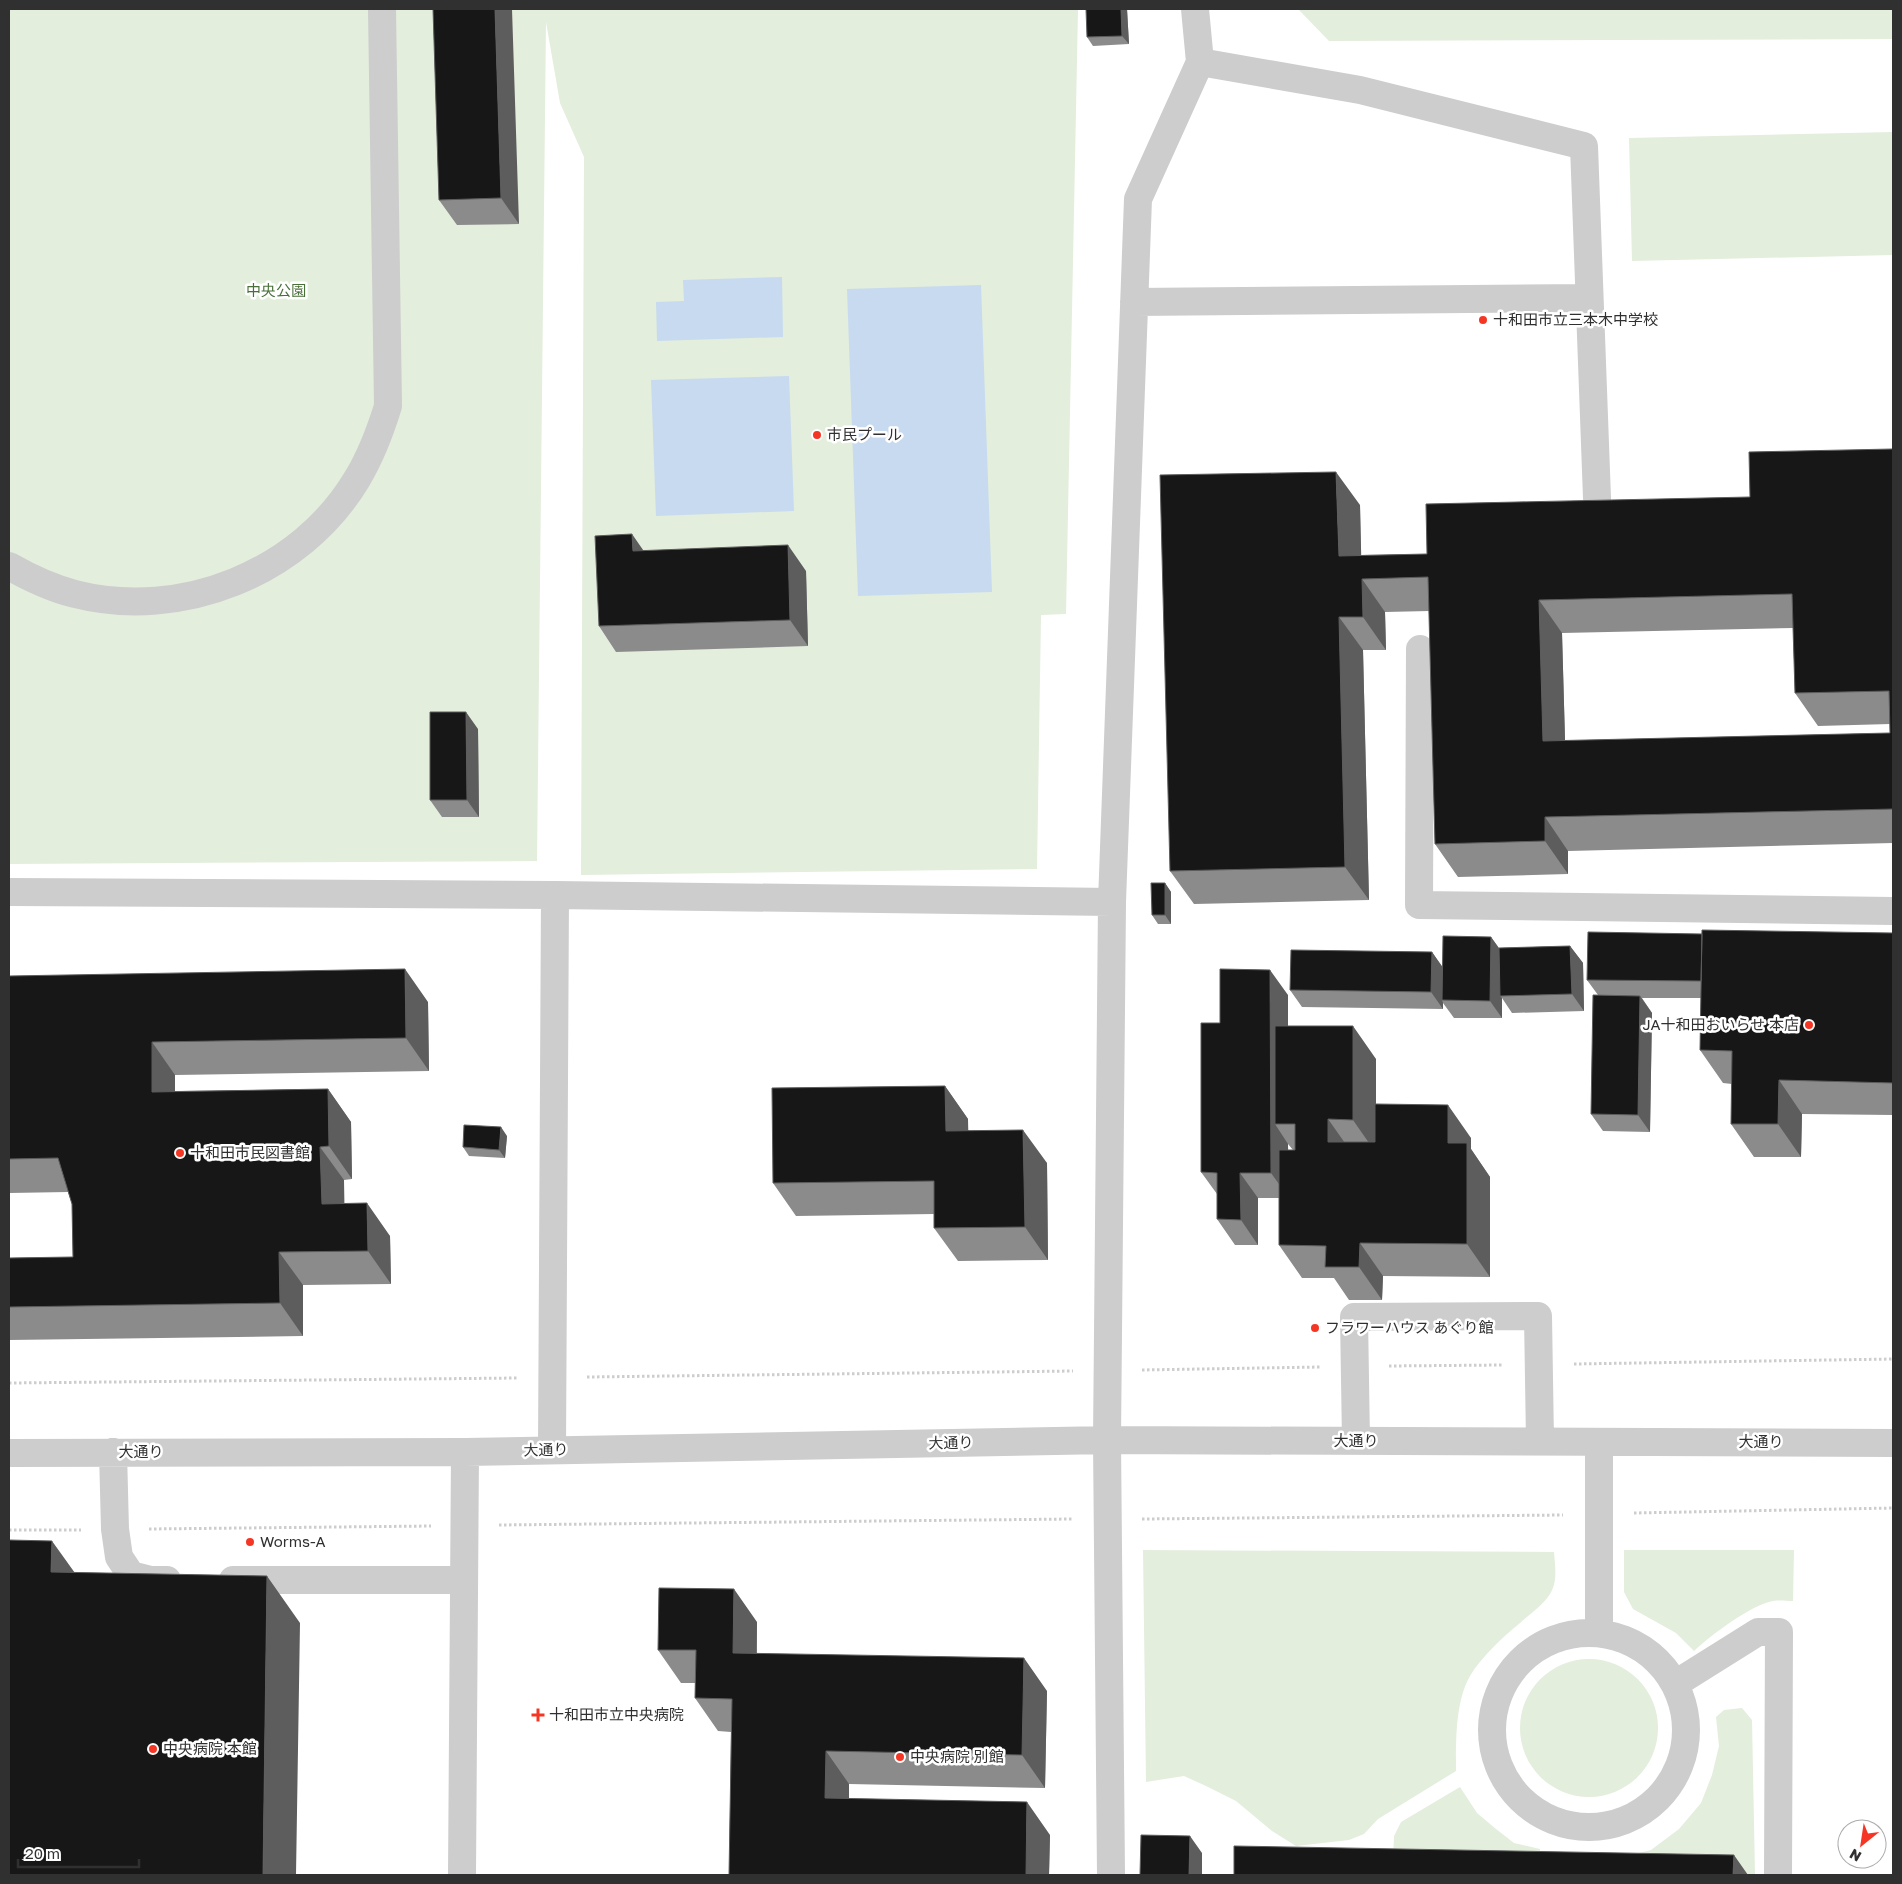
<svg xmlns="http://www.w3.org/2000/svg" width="1902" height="1884" font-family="'Golos Text','Noto Sans JP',sans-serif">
	<rect width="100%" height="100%" fill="#fff"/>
	<!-- green -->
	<path fill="#e3eedd" d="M9,9H1078L1066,614L1041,615L1037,869L581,875L584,157L560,103L546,22L537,861L9,864Z
		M1298,9H1893V39L1329,41Z
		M1893,132V255L1632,261L1629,138Z
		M1143,1550L1554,1552C1555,1566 1558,1581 1550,1594C1543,1605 1530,1614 1520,1623C1502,1638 1482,1656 1470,1676C1455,1702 1456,1742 1456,1771L1378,1819L1364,1834L1349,1840L1296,1846L1272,1831L1236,1801L1206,1786L1184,1776L1146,1782Z
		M1624,1550H1794L1793,1601C1787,1601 1780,1600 1773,1601C1752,1604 1710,1636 1694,1651L1676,1633L1633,1609L1624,1592Z
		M1520 1728a69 69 0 1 1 138 0a69 69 0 1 1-138 0Z
		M1742,1708L1752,1720L1755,1875H1669L1619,1858L1651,1850L1679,1829L1701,1803L1712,1775L1719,1746L1716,1717L1724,1710Z
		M1460,1787L1477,1813L1496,1829L1514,1843L1540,1849L1539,1871L1393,1861L1394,1836L1401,1822Z"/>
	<!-- water -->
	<path fill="#c7daef" d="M782,277L783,337L657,341L656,302L684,301L683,280Z
		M981,285L992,592L858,596L847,289Z
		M789,376L794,511L656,516L651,380Z"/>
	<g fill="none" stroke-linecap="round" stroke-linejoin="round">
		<!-- path -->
		<path stroke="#cdcdcd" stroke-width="3" stroke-dasharray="2.5 2.5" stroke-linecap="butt" d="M1574,1364L1893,1359
			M1389,1366L1503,1365
			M1142,1370L1321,1367
			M587,1377L1073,1371
			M9,1383L518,1378
			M1634,1513L1893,1508
			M1142,1519L1563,1515
			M499,1525L1073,1519
			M149,1529L431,1526
			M9,1530H81"/>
		<!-- minor -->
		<path stroke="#cdcdcd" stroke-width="28" d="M1200,62L1360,90L1584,146L1597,498
			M1134,302L1588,298
			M9,566C30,578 51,588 75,594C181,621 301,573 357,479C371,456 380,432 388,406L382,9
			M1420,649L1419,905L1893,911
			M9,892L555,895L1112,902L1107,1440L1111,1875
			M1112,902L1138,199L1200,62L1195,9
			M1356,1441L1354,1317L1538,1316L1540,1441
			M1599,1442V1633
			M552,1450L555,895
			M113,1452L115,1529L119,1557L131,1575L151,1580H167
			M9,1453L465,1452L1107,1440L1893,1443
			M233,1580H464
			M1492 1730a97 97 0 1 1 194 0a97 97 0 1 1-194 0Z
			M1675,1684L1758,1632H1779L1778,1875
			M462,1875L465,1452"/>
	</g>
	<!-- wall -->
	<path fill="#8b8b8b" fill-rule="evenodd" d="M433,9L519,224L457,225L439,200Z
		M1127,9L1129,44L1093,46L1087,37Z
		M1893,449V843L1568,851V874L1458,877L1435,844L1429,611L1385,612L1386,650H1363L1369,900L1194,904L1170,871L1360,505L1361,555L1427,554L1750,497ZM1793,628L1795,693L1818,726L1890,724V733L1565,741L1562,633Z
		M644,551L806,571L808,646L616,652L599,626Z
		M478,729L479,817H442L430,800Z
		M1165,883L1171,892V924H1158L1152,915Z
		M1893,933V1115L1802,1114L1801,1157H1754L1731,1124L1732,1084L1723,1083L1700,1050L1701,998H1642L1652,1013L1650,1132L1603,1131L1591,1114L1598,995L1587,980L1702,934Z
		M1491,937L1499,948L1570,946L1583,963L1584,1011L1512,1013L1502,998V1018H1454L1443,1003V1009L1302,1007L1290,990L1432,952L1442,967Z
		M9,976L428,1002L429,1071L175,1075V1091L328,1089L351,1122L352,1179L344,1180V1203L390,1236L391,1284L303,1285V1336L9,1340V1258L73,1257L72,1204L68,1192L9,1193Z
		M1288,995V1026L1376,1059V1104L1471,1138V1149L1490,1177V1277L1383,1276L1382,1300H1349L1334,1278H1302L1279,1245V1198H1258V1245H1235L1217,1219V1194L1201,1172L1220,1023ZM1288,1144L1293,1150H1288Z
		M945,1086L968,1119V1130L1047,1163L1048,1260L958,1261L934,1228V1214L796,1216L773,1183Z
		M507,1136L505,1158L469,1156L463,1147Z
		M757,1622V1653L1047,1691L1045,1788L849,1784V1799L1050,1835L1049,1875H729L731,1732L718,1731L695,1698V1683H681L658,1650Z"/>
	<!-- shaded-wall -->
	<path fill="#5d5d5d" d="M495,9H512L519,224L501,198Z
		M1121,9H1127L1129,44L1122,36Z
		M1336,472L1360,505L1362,589L1339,556Z
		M632,534L650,560L633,551Z
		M788,545L806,571L808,646L790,620Z
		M1362,579L1385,612L1386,650L1363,617Z
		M1539,600L1562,633L1566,774L1543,741Z
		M1339,617L1363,650L1369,900L1345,867Z
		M466,712L478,729L479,817L467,800Z
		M1545,817L1568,851V874L1545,841Z
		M1165,883L1171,892V924L1165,915Z
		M1491,937L1503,954L1500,996L1502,998V1018L1490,1001Z
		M1570,946L1583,963L1584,1011L1572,994Z
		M1432,952L1444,969L1442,1000L1443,1003V1009L1431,992Z
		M405,969L428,1002L429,1071L406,1038Z
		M1270,970L1288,995V1124H1275L1288,1144L1289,1198L1271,1173Z
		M1640,996L1652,1013L1650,1132L1638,1115Z
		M1353,1026L1376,1059V1153L1353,1120Z
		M152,1042L175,1075V1125L152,1092Z
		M1779,1080L1802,1114L1801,1157L1778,1124Z
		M945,1086L968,1119L969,1164L946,1131Z
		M328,1089L351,1122L352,1179L329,1146Z
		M1448,1105L1471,1138V1149L1490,1177V1277L1467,1244L1448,1143Z
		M1328,1119L1352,1153L1328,1142Z
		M501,1127L507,1136L505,1158L499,1150Z
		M1023,1130L1047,1163L1048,1260L1025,1227Z
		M320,1147L344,1180L345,1237L322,1204Z
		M1240,1173L1258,1198V1245L1241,1220Z
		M367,1203L390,1236L391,1284L368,1251Z
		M1360,1243L1383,1276L1382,1300L1359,1267Z
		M279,1252L303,1285V1336L280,1303Z
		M52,1541L85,1587L51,1572Z
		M267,1576L300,1623L296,1875H263Z
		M734,1589L757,1622L756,1686L733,1653Z
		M1024,1658L1047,1691L1045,1788L1022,1755Z
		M826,1751L849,1784V1831L825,1798Z
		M1027,1802L1050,1835L1049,1875H1026Z
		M1190,1836L1202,1853V1875H1189Z
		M1734,1855L1748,1875H1733Z"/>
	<!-- building -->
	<path fill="#171717" stroke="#5d5d5d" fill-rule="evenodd" d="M433,9H495L501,198L439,200Z
		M1086,9H1121L1122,36L1087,37Z
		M1893,449V827V809L1545,817V841L1435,844L1428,577L1362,579L1363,617H1339L1345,867L1170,871L1160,475L1336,472L1339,556L1427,554L1426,504L1750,497L1749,452ZM1792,594L1795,693L1889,691L1890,733L1543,741L1539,600Z
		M632,534L633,551L788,545L790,620L599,626L595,536Z
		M430,712H466L467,800H430Z
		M1151,883H1165V915H1152Z
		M1702,930L1893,933V1083L1779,1080L1778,1124H1731L1732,1051L1700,1050Z
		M1588,932L1702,934L1701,981L1587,980Z
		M1443,936L1491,937L1490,1001L1442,1000Z
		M1570,946L1572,994L1500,996L1499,948Z
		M1291,950L1432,952L1431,992L1290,990Z
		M405,969L406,1038L152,1042V1092L328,1089L329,1146L320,1147L322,1204L367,1203L368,1251L279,1252L280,1303L9,1307V1258L73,1257L72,1204L58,1158L9,1159V976Z
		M1220,969L1270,970L1271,1173H1240L1241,1220L1217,1219V1173L1201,1172V1023H1220Z
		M1593,995L1640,996L1638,1115L1591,1114Z
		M1275,1026H1353V1120L1328,1119V1142H1375V1104L1448,1105V1143H1467V1244L1360,1243L1359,1267H1325L1326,1246L1279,1245V1150H1295V1124H1275Z
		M945,1086L946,1131L1023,1130L1025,1227L934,1228V1181L773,1183L772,1088Z
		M464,1125L501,1127L499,1150L463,1147Z
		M9,1540L52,1541L51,1572L267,1576L263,1875H9Z
		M659,1588L734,1589L733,1653L1024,1658L1022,1755L826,1751L825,1798L1027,1802L1026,1875H729L732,1699L695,1698L696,1650H658Z
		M1141,1835L1190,1836L1189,1875H1140Z
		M1234,1846L1734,1855L1733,1875H1234Z"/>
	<!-- markers -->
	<g fill="#f53624" stroke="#fff" stroke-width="2">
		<circle cx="1483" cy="320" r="5"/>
		<circle cx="817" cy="435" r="5"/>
		<circle cx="1809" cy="1025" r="5"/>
		<circle cx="180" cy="1153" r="5"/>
		<circle cx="1315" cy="1328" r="5"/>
		<circle cx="250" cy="1542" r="5"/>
		<path d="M535.5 1707.5h5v5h5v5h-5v5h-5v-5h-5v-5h5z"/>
		<circle cx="153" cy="1749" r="5"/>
		<circle cx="900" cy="1757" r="5"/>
	</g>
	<g text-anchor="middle" stroke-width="5" stroke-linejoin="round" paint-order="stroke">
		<!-- park labels -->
		<g font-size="15" fill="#4a7039" stroke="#fff">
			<text x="276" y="296">中央公園</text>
		</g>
		<!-- poi labels -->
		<g font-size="15" fill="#303030" stroke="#fff" text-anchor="start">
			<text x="1493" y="325">十和田市立三本木中学校</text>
			<text x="827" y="440">市民プール</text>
			<text x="1799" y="1030" text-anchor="end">JA十和田おいらせ 本店</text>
			<text x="190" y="1158">十和田市民図書館</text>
			<text x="1325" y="1333">フラワーハウス あぐり館</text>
			<text x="260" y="1547">Worms-A</text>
			<text x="549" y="1720">十和田市立中央病院</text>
			<text x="163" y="1754">中央病院 本館</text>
			<text x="910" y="1762">中央病院 別館</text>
		</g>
		<!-- street labels -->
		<g font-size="15" fill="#303030" stroke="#fff">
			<text x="1356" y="1446">大通り</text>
			<text x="1761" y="1447">大通り</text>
			<text transform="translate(951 1443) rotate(-1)" y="5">大通り</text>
			<text transform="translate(546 1450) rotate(-1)" y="5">大通り</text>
			<text x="141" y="1457">大通り</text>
		</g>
	</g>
	<!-- border -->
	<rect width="1902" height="1884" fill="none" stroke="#303030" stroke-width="20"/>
	<!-- north arrow -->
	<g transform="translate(1862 1844) rotate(210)"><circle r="24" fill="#ffffff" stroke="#acacac"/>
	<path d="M0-4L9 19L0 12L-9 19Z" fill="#f53624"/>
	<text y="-8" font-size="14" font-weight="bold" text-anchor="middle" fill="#303030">N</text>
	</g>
	<!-- scale -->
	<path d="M18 1859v8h121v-8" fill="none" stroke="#303030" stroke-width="2.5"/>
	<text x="25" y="1859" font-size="15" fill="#303030" stroke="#ffffff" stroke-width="4" paint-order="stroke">20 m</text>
</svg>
